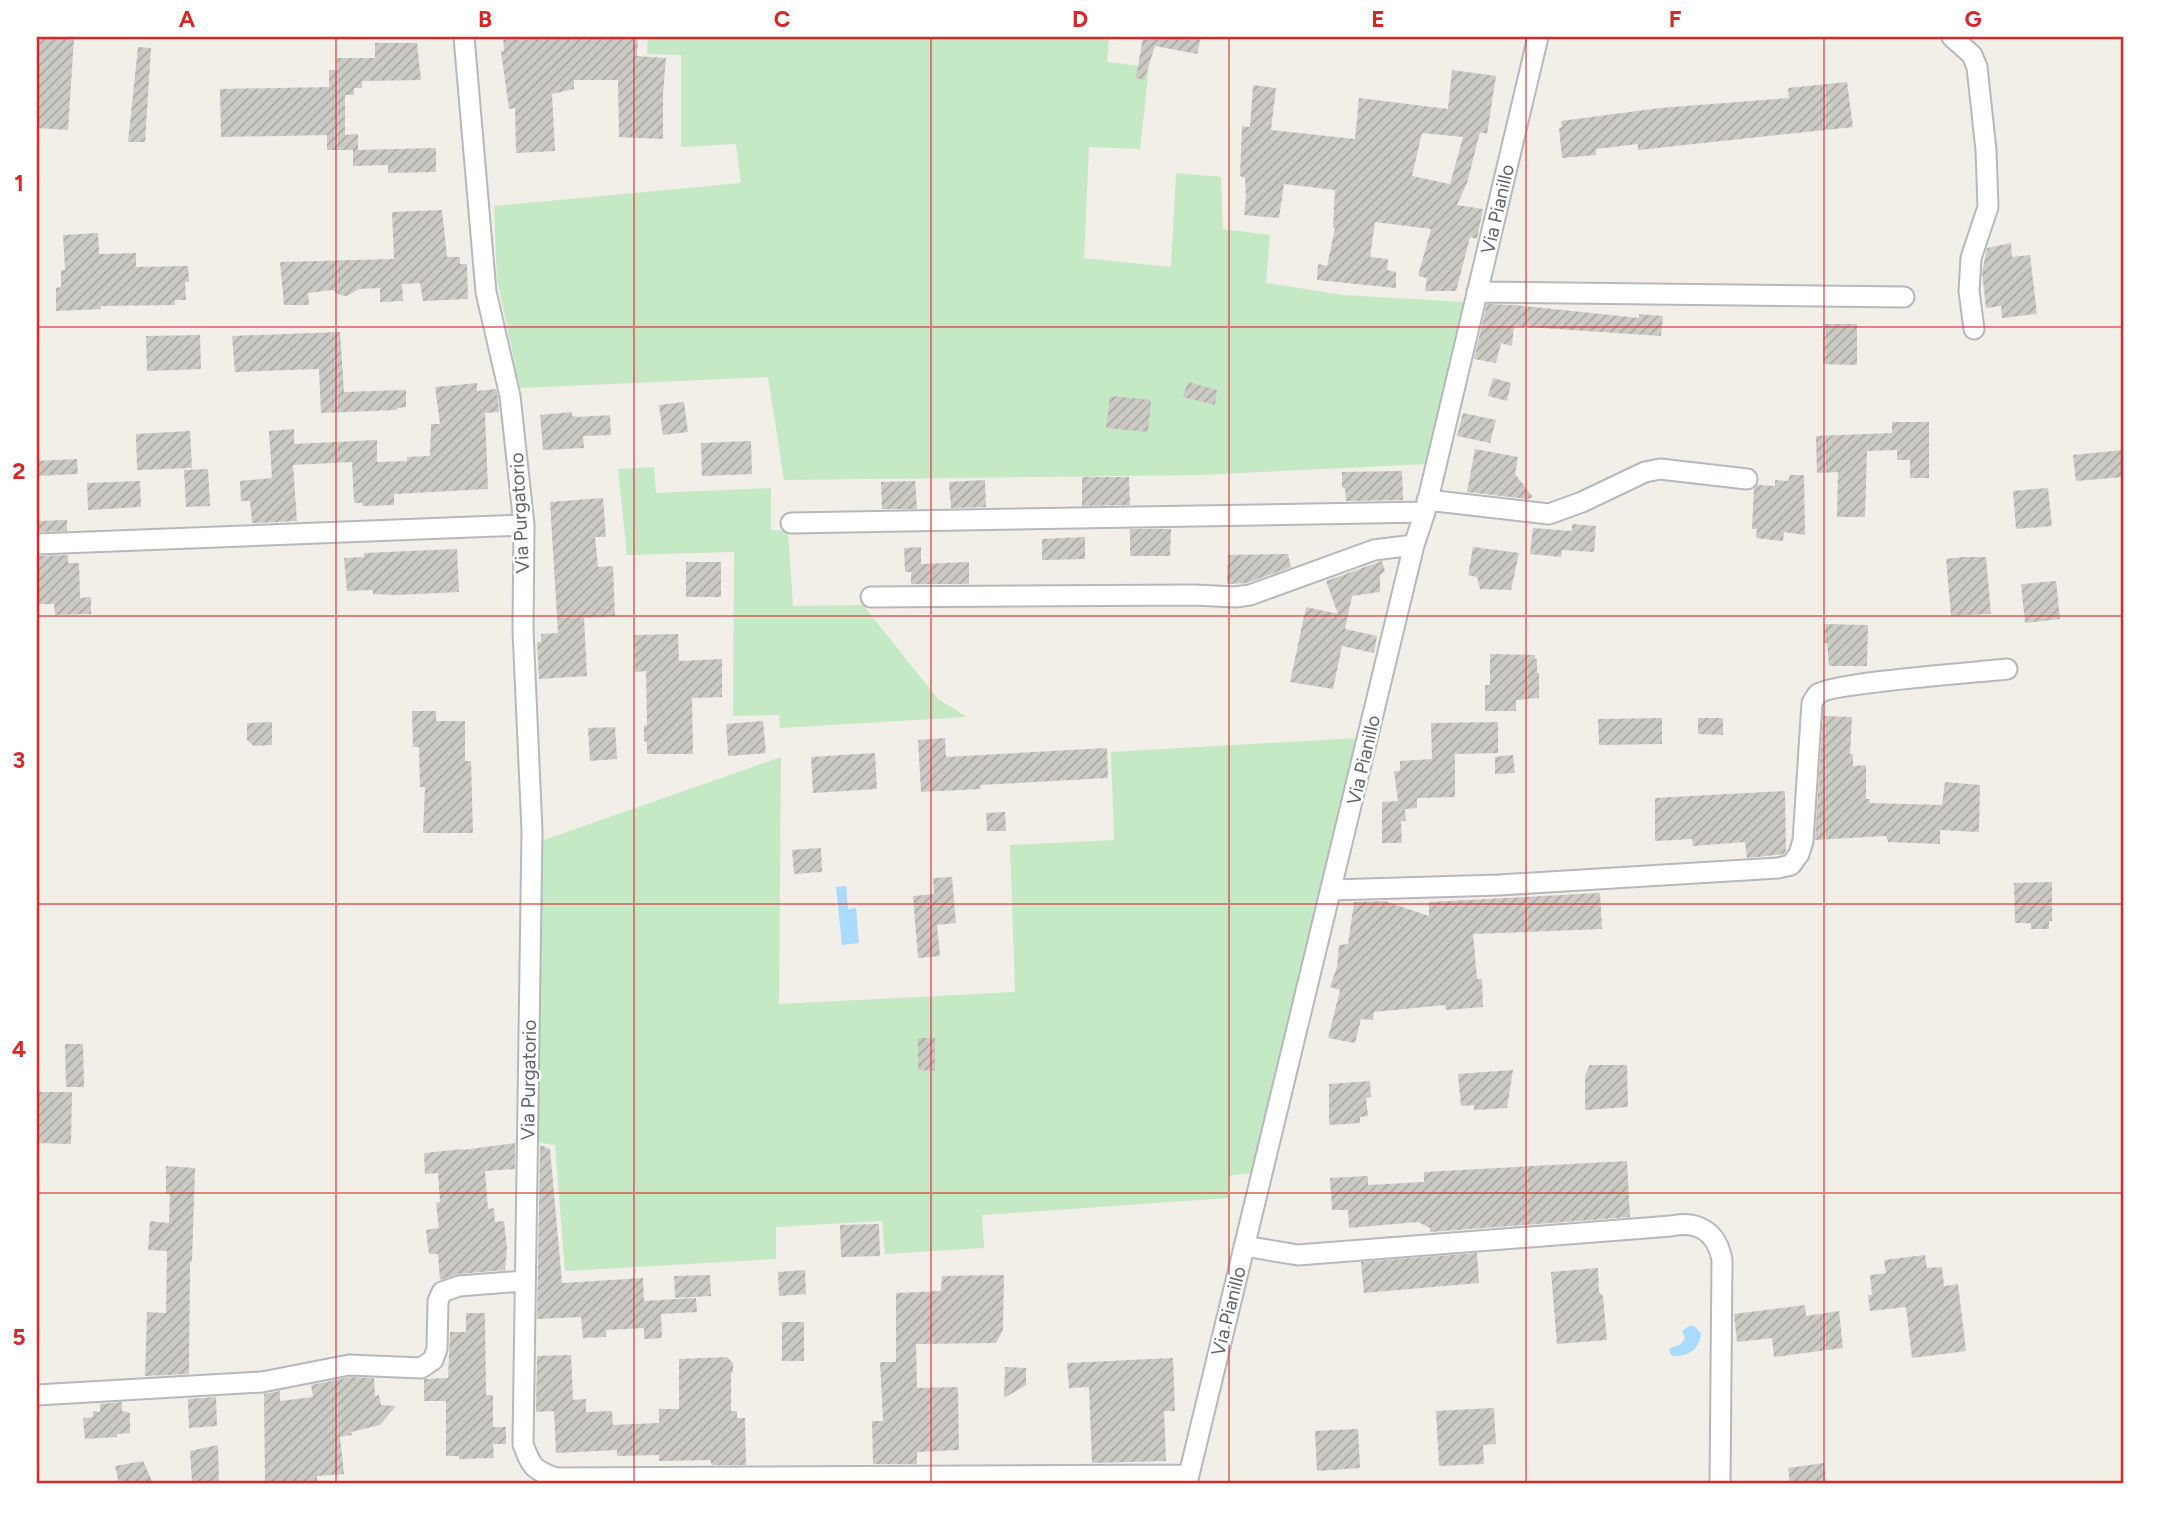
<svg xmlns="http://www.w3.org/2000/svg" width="2160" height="1520" font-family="Figtree,sans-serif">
	<defs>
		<pattern id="building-hatch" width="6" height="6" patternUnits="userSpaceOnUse" patternTransform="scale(1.75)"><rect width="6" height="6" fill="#cccac5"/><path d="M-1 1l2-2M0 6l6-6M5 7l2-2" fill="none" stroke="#a9a8a4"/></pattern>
	</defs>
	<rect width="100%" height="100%" fill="#f1efe8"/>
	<!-- green -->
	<path fill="#c5e8c5" d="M648,37H1109L1107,62L1149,67L1140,149L1089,147L1084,258L1171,267L1176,173L1221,177L1223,229L1270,235L1266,283L1343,295L1465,302L1425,464L1199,475L784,480L768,377L520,388L497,279L494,206L741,183L736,144L681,147V55L647,54Z
		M654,467L656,493L771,488V530L788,531L793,606L863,605L938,699L967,717L780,728L779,715L733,716L734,552L627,555L618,469Z
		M1358,738L1251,1173L1228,1176L1229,1198L982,1215L984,1248L885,1254L882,1221L776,1227V1259L565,1271L555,1145L536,1142L541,841L781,757L779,1004L1015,992L1010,845L1114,840L1111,752Z"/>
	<!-- water -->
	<path fill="#aadaff" d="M846,886L848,909L856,908L859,943L842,945L836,887Z
		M1689,1326H1694L1701,1333C1700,1350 1687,1357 1672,1356L1669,1351L1670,1348L1680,1345L1685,1338L1682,1331Z"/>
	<!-- building -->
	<path fill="url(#building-hatch)" fill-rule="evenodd" d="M37,37L74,39L68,130L37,128Z
		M503,37H638L637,56L666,58L663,94V139L619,137L618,80H574V89L552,94L555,151L516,153L515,108L509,109L501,51H504Z
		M1143,37H1201L1197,54L1155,46L1144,80L1136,78Z
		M375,43H417L421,80L362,81V88H354V95H345V135L358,134V150L436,148V172L388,173V165L353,166V150H327V135L221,137L220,89L329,87V70H337V58H375Z
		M138,47L151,48L145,142H128Z
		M1452,70L1496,76L1487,134L1480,132L1467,183L1457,205L1483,209L1477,239L1470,237L1456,291H1425L1427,278L1418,276L1431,229L1375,222L1370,257L1388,259L1387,270L1396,272V288L1317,280L1318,264L1327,266L1335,228H1333L1335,190L1284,184L1279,218L1244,215L1246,198L1245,178L1240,176L1242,126L1250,127L1253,85L1276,88L1271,130L1355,139L1359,98L1448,109ZM1422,133L1463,137L1450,184L1412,176Z
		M1847,82L1853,127L1638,150V144L1596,149V155L1562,158L1559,128L1562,127L1561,121L1660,108L1789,98L1788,88Z
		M442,210L447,257H460V264H467L468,299L423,301L420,283L402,284L403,301L380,302V288L359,289L347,296L339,295L332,290L308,293L309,305H284L280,262L394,259L392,212Z
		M98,233L99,254L136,253V267L188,266L189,282H185L186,300H175V305L100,306L101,309L56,311V288L61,287V270H65L63,235Z
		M2011,243L2012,257L2030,255L2037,314L2002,318L2001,306L1986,308L1982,272L1987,248Z
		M1487,304L1515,305L1639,318V314L1663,316L1661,336L1514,326L1512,346L1501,343L1496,363L1474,359Z
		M1823,324H1857V365L1823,364Z
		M340,332L344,392L406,390V407L397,408V410L321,413L319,369L235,372L232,336Z
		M200,335L201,369L147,371L146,336Z
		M1493,378L1511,383L1507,401L1488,396Z
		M1188,382L1217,390L1215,405L1183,397Z
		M477,383V391L496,389L498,398L499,412L485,413L488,489L394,494V505L362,506L363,503H354L352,462L293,465L297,521L252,523L250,501H241L240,481L272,478L269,431L294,429V444L377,440V462L407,461V457L430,456L431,424H440L435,387Z
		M1110,396L1151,400L1148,432L1106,428Z
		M684,402L688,432L663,435L659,405Z
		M572,412V416L579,417L610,415L611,435L583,436L584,448L543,450L540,415Z
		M1463,413L1496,420L1490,443L1457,436Z
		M1892,422H1929V478H1910V460H1897V450L1867,451L1865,517H1837L1838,472L1817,473L1816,436L1892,433Z
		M190,431L192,468L137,470L136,434Z
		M751,441L752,474L702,476L701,443Z
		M1475,449L1518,457L1515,474L1533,497L1529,499L1467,492Z
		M2123,450V477L2076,481L2073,455Z
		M77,459L78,474L37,476V461Z
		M208,469L210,506L186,507L184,470Z
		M1402,471L1403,500L1346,501L1345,489L1342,487V472Z
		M1790,475H1804L1805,535L1784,532L1783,541L1756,538L1757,529H1752L1754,488L1757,485L1775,486V480L1788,481Z
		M1082,477H1129L1130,505L1082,506Z
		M985,480L986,507L951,508L949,482Z
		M140,481L141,507L88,510L87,483Z
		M915,481L917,509H882L881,482Z
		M2048,488L2052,526L2016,529L2013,491Z
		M603,498L606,537H595L598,567L613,566L615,616L584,618L587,676L539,679L537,642H541V634L558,633L550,502Z
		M67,520V531L37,532V521Z
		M1572,524L1596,526L1594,552L1562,550L1561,557L1530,554L1533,528L1572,531Z
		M1130,529H1171L1170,556H1130Z
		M1085,537V559L1042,560V539Z
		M921,547V564L969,562V584H911V572H905L904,548Z
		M1473,547L1519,553L1511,590L1480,589L1477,577L1468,575Z
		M457,549L459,592L396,595L373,594V590L347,591L344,558L364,557V553Z
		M1288,554L1291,567L1247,583L1227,584L1228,555Z
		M68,555V563H79L80,598L91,597V614L55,615L54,604H37V556Z
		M1962,557H1986L1991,614L1951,616L1946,559Z
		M1382,561L1385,571L1380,575V592L1352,596L1345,629L1377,636L1374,653L1342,646L1333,689L1290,682L1306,607L1338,614L1326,581Z
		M686,562H721V597H686Z
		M2056,581L2060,619L2025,623L2021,584Z
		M1824,624L1868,625L1867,666H1829L1827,643H1824Z
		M678,634L679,661L722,659V697L692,698L693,754H647V742L644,741V726L647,725L646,671L635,672L634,635Z
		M1490,654L1535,655V659H1537V673H1539V698L1516,700V711H1485V685H1490Z
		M412,711H436V721H465V761H471L473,833H423L425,787H420L419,747H413Z
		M1823,716L1852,717L1850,754H1853V766L1866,765V799H1870L1869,803L1942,805L1945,782L1980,785L1979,832L1940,830V844L1888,842L1886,836L1815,840Z
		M1662,718V744L1599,745L1598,719Z
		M1698,718H1723V735L1698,734Z
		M763,721L766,753L728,756L726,724Z
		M272,722V745L254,746L247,740V723Z
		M1498,722V753L1455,754V797L1417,798V808L1405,809L1406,821H1401L1402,843H1382V802L1398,801L1394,771H1400V761L1432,759L1431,723Z
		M615,727L617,759L590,761L588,728Z
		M945,738L946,757L1107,748L1108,778L980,785L981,789L921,792L918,740Z
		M875,753L877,789L813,793L811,757Z
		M1513,755L1515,773L1495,774V757Z
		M1785,791L1786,851L1784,854L1747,858L1745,842L1693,846L1692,839L1655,841V798Z
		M1005,812L1006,831H987L986,813Z
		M821,848L822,872L794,874L792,850Z
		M952,877L956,923L937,925L940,956L918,958L913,896L934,894L933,878Z
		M2052,882V921H2049V929H2031V923H2015L2014,883Z
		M1600,893L1602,929L1473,934L1477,979H1482L1483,1007L1446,1010L1445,1005L1374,1012L1373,1020L1361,1019L1355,1043L1328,1038L1340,990L1330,987L1337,967L1339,945L1348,944L1354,902L1385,901L1429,916V902Z
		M918,1038H935V1071L918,1070Z
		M65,1044H83L84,1087H66Z
		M1590,1065H1627L1628,1107L1585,1110V1075Z
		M1513,1070L1507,1108L1474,1110V1105L1461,1106L1458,1074Z
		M1370,1081L1371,1097L1366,1098L1368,1116L1360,1117V1123L1329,1125V1084Z
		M37,1092H72L71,1144L37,1143Z
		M515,1143V1169L485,1171L488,1209L494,1208L495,1222L504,1221L507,1248L505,1270L458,1274L440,1280L438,1254H429L426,1230L439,1228L436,1203L440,1202L438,1173L425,1174L424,1153L463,1149V1150Z
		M540,1145L550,1149L562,1283L643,1278L644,1301L696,1298L697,1312L661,1314L662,1338L644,1339V1328L606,1330V1337L583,1338L581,1317L537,1319Z
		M1627,1161L1630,1217L1430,1232V1228L1418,1222L1349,1228L1348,1210H1332L1330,1178L1368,1176V1185L1424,1182V1172Z
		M166,1166L195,1168L192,1262H190L189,1374L145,1376L147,1312L166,1313L167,1251L148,1250L150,1221L169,1223L170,1194H166Z
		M879,1224L880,1256L841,1257L840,1225Z
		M1477,1253L1479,1283L1364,1293L1361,1262Z
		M1925,1255L1927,1268L1942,1267L1944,1286L1958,1284L1966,1351L1912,1358L1906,1307L1870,1311L1868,1295H1872L1870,1275L1886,1273L1884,1260Z
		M1598,1268L1599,1292L1603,1296L1607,1340L1557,1344L1551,1272Z
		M805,1270L806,1294L779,1296L778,1272Z
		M710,1275L711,1296L675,1298L674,1276Z
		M1004,1275L1003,1330L996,1343L916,1344L917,1388L958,1387L959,1450L917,1452V1464H873L872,1421H883L880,1362H896V1293L941,1291L942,1276Z
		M1805,1305L1806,1316L1839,1311L1843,1348L1774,1357L1772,1338L1737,1342L1734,1314Z
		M466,1313H485L486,1395H493V1427H506V1444H493L494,1458L459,1459V1456H446V1401H424V1379L448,1378L450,1332H466Z
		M782,1322H804V1361H782Z
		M571,1355L573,1400L586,1399V1412L612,1411L613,1425L659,1423V1409H679V1359L727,1357L733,1363V1373H731V1411H737V1418H745L746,1465H712L710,1460L659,1461V1455L617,1456V1450L556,1453L554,1411L536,1412L537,1356Z
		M1173,1358L1175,1411H1164L1166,1461L1092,1463L1089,1387L1069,1388L1067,1363Z
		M1005,1367L1026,1368V1385L1004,1398Z
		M350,1377L374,1378L375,1396L379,1395L381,1405L396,1406L380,1425L351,1432L352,1435L340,1437L344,1474L317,1476V1483H265L264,1394L280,1391V1401L313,1397L311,1385Z
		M216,1397L217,1426L189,1428L188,1399Z
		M122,1402V1411L130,1413V1433L117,1434V1437L85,1439L83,1418L93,1417V1411L100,1412V1404Z
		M1494,1408L1496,1444L1483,1445L1484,1464L1439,1466L1436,1411Z
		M1358,1429L1360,1468L1317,1471L1315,1431Z
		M218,1445L219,1483H192L190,1451Z
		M143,1461L153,1483H119L115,1466Z
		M1824,1463L1826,1483H1790L1788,1468Z"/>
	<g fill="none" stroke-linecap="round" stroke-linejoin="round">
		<defs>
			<path id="minor" d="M464,37L486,292L510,396L524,525L523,630L532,831L523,1444C531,1466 533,1470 556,1478L1188,1475
				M1952,37L1972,55L1977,67L1986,150L1988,207L1971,258L1969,291L1974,329
				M1477,292L1904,297
				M1427,500L1549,514L1582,502L1645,472L1660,469L1747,479
				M791,523L1425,512
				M37,544L524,525
				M871,597L1194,595L1235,597L1250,595L1374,550L1414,545
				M1332,890L1499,885L1778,868L1791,865L1799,854L1803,841L1812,703C1814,700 1815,697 1818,694C1831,683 1980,672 2007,669
				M1244,1246L1298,1255L1671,1226C1698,1220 1717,1232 1722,1260L1720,1483
				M37,1395L262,1382L349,1365L421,1368L433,1360L437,1349L438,1301L442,1292L459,1286L524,1281
				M1187,1483L1414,545L1425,512L1538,37"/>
		</defs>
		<!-- minor casing -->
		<use href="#minor" stroke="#b5b8bc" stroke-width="23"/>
		<!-- minor -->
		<use href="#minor" stroke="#fff" stroke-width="19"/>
	</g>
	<!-- grid -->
	<path fill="none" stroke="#d62828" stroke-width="2" stroke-opacity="0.55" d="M336,37V1483M634,37V1483M931,37V1483M1229,37V1483M1526,37V1483M1824,37V1483M37,327H2123M37,616H2123M37,904H2123M37,1193H2123"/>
	<g text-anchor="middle" stroke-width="5" stroke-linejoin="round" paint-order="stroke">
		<!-- street labels -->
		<g font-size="19" fill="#5f6368" stroke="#fff">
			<text transform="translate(1497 209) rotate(-77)" y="7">Via Pianillo</text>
			<text transform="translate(519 513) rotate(-93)" y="7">Via Purgatorio</text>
			<text transform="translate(1363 760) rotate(-77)" y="7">Via Pianillo</text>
			<text transform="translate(528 1080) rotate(-89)" y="7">Via Purgatorio</text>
			<text transform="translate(1228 1311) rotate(-76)" y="7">Via Pianillo</text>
		</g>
	</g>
	<!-- border -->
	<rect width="2160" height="1520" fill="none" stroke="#ffffff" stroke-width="77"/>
	<rect x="38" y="38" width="2084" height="1444" fill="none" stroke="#d62828" stroke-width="2.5"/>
	<g font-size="23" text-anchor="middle" font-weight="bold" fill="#d62828">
		<text x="187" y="27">A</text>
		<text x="485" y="27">B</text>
		<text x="782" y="27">C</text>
		<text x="1080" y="27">D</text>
		<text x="1378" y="27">E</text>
		<text x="1675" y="27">F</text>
		<text x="1973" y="27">G</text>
		<text x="19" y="191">1</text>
		<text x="19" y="479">2</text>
		<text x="19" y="768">3</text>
		<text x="19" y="1057">4</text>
		<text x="19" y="1345">5</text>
	</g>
</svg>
